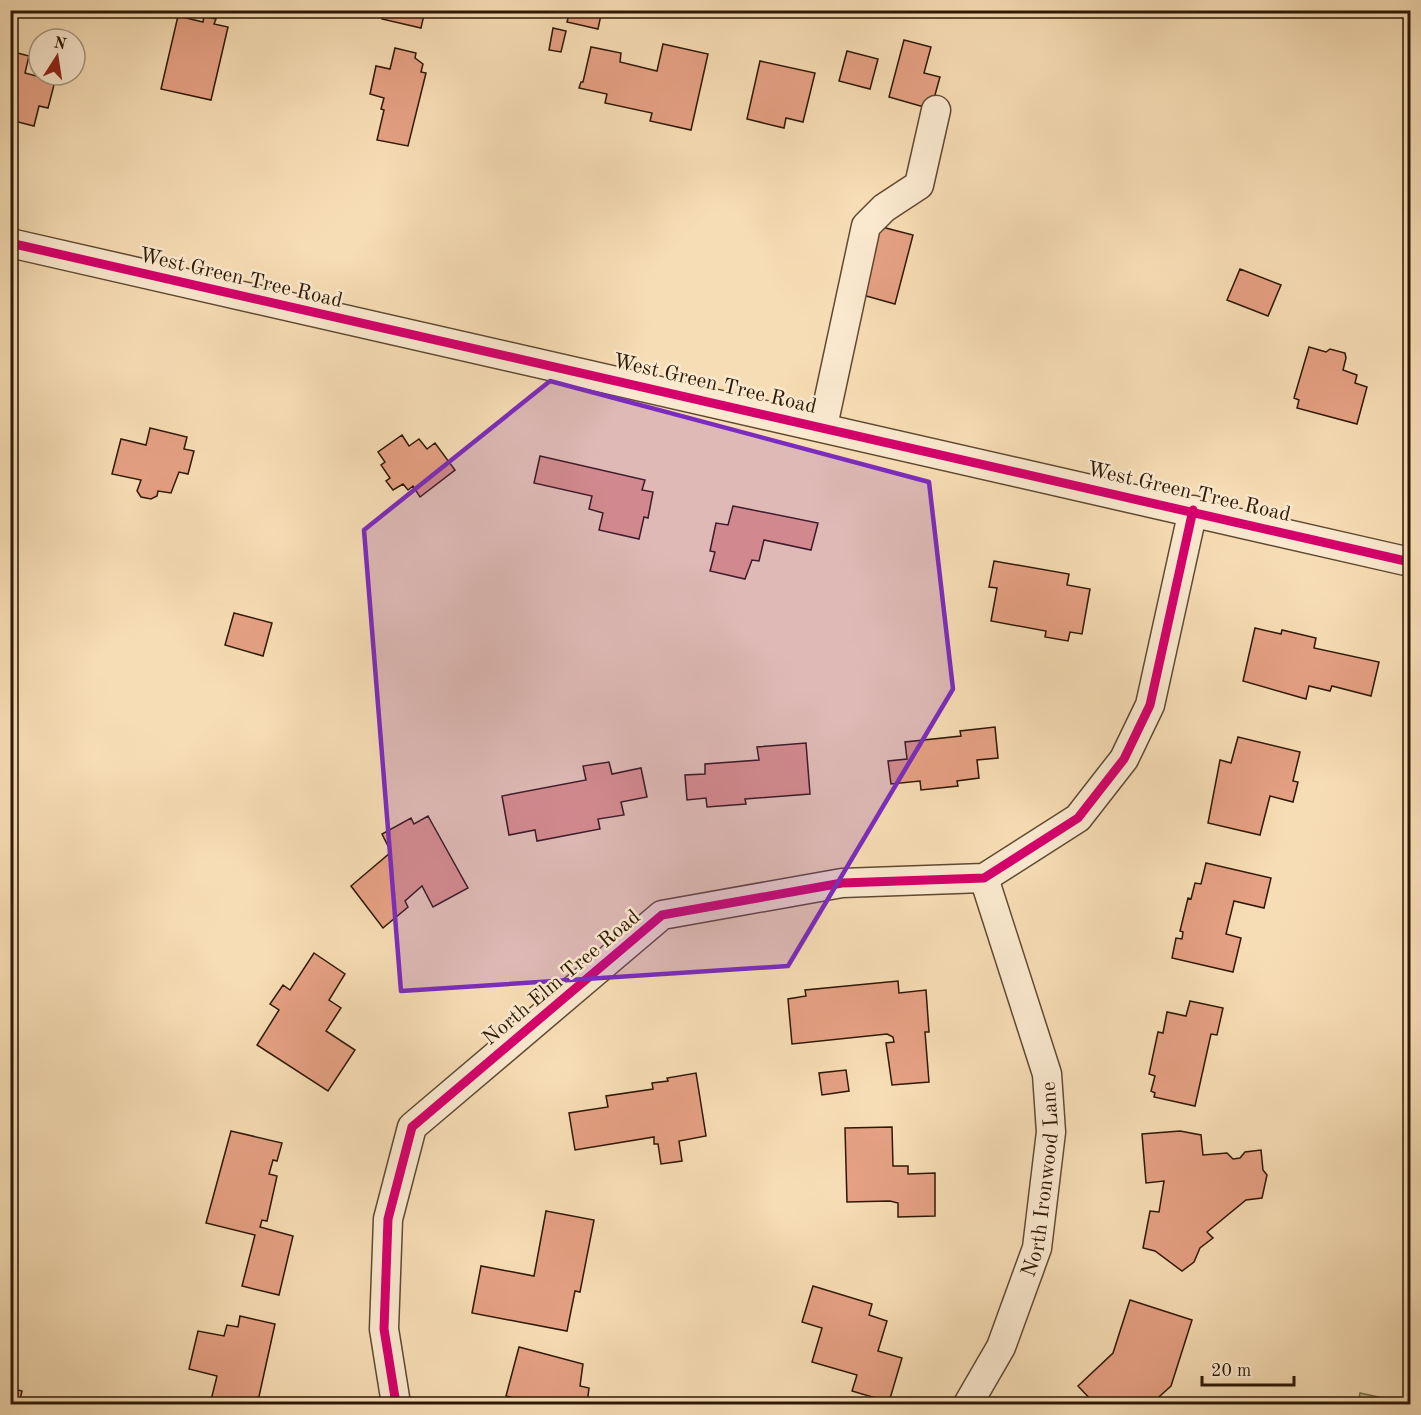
<svg xmlns="http://www.w3.org/2000/svg" width="1421" height="1415" font-family="'Old Standard TT',serif">
	<rect width="100%" height="100%" fill="#f7ddb5"/>
	<filter id="stains"><feTurbulence type="fractalNoise" baseFrequency=".00333" numOctaves="4"/><feColorMatrix values="0 0 0 0 .2 0 0 0 0 .09 0 0 0 0 .02 0 0 0 .5 -.17"/></filter>
	<radialGradient id="worn" r=".72"><stop offset=".6" stop-color="#630" stop-opacity="0"/><stop offset="1" stop-color="#630" stop-opacity=".3"/></radialGradient>
	<!-- green -->
	<path fill="#c1c08b" stroke="#786c48" stroke-width="1.5" d="M1360,1393L1406,1403L1358,1404Z"/>
	<!-- building -->
	<path fill="#e6a184" stroke="#2e1805" stroke-width="1.5" d="M384,10H425L421,28L382,19Z
		M570,10H602L598,29L567,22Z
		M178,16L203,22L204,16L216,19L214,24L228,27L211,100L161,89Z
		M553,28L566,31L561,52L549,50Z
		M904,40L931,47L924,73L940,77L931,109L889,97Z
		M663,44L708,54L691,130L650,121L652,113L605,103L607,94L579,88L581,82H583L591,47L621,53L620,62L657,71Z
		M395,48L416,53L415,58L423,64L421,72L426,73L408,146L377,140L384,110L381,109L384,98L370,94L376,66L390,69Z
		M10,51L29,56L25,73L55,81L48,108L39,106L34,126L10,120Z
		M847,51L878,59L870,89L839,81Z
		M760,61L815,73L803,122L786,118L784,128L747,119Z
		M878,226L913,235L895,304L859,294Z
		M1240,269L1281,285L1268,316L1227,300Z
		M1309,347L1326,352L1330,349L1345,353L1346,358L1343,370L1357,375L1355,383L1367,387L1357,424L1297,408L1299,400L1294,398Z
		M150,428L187,437L184,449L194,451L188,474L179,472L171,493L158,491L157,496L151,499L141,497L137,491L141,480L112,474L121,439L146,445Z
		M402,435L409,446L419,439L427,449L435,443L455,470L420,497L413,486L408,490L403,484L393,490L386,481L390,478L381,465L385,462L378,452Z
		M540,456L645,480L642,490L653,492L648,518L644,517L639,539L599,530L603,513L589,509L592,496L534,483Z
		M733,506L818,523L811,550L764,540L759,561L752,560L745,579L710,571L715,552L710,551L716,523L728,525Z
		M994,561L1069,574L1067,585L1090,589L1082,634L1070,632L1068,641L1045,637L1046,631L991,621L997,588L989,587Z
		M234,613L272,623L263,656L225,645Z
		M1255,628L1281,634L1282,630L1316,638L1314,648L1379,662L1371,696L1332,686L1330,691L1309,686L1306,699L1243,681Z
		M995,727L998,758L977,760L979,778L957,781L958,786L921,790L920,781L891,784L888,761L907,759L905,742L961,736L960,731Z
		M1238,737L1300,752L1293,781L1298,782L1293,802L1270,796L1260,835L1208,823L1220,760L1231,763Z
		M806,743L810,794L745,799L746,804L707,807L706,798L687,800L685,775L705,774V764L759,760L757,747Z
		M609,762L612,774L641,768L647,797L621,802L624,815L598,819L600,829L537,841L535,830L509,835L502,796L586,780L583,766Z
		M428,816L468,888L433,907L422,886L405,901L408,907L383,928L351,886L391,852L382,834L411,818L414,824Z
		M1206,863L1271,878L1264,908L1234,901L1226,934L1241,938L1233,972L1172,958L1176,938L1182,939L1183,932L1180,931L1188,898L1191,899L1195,883L1201,884Z
		M314,953L345,974L329,1000L341,1008L326,1031L355,1050L328,1091L257,1045L279,1010L270,1004L283,985L290,990Z
		M898,981L899,993L926,990L929,1032H925L929,1082L892,1085L886,1043L894,1042L893,1037L887,1034L792,1044L788,999L806,996L805,990Z
		M1190,1001L1223,1008L1217,1035L1211,1034L1195,1106L1154,1097L1155,1093L1151,1091L1155,1076L1149,1074L1158,1032L1163,1033L1167,1012L1186,1016Z
		M846,1070L849,1091L822,1095L819,1073Z
		M696,1073L706,1136L679,1141L682,1161L661,1164L658,1144H654V1137L575,1150L569,1113L608,1107L606,1096L653,1089L652,1083L668,1081L667,1078Z
		M892,1127L893,1166H908V1174L935,1173V1216L898,1217V1203L890,1201L847,1202L845,1128Z
		M231,1131L282,1143L277,1161L273,1160L269,1174L277,1176L267,1221L262,1220L260,1227L293,1236L279,1295L242,1286L255,1235L206,1223Z
		M1180,1131L1201,1135L1203,1155L1227,1153L1233,1159L1240,1158L1245,1152L1261,1150L1263,1170L1267,1175L1262,1198L1246,1200L1207,1232L1213,1238L1200,1248L1194,1262L1182,1271L1155,1251L1143,1248L1150,1211L1159,1212L1164,1181L1146,1183L1142,1134Z
		M546,1211L594,1220L580,1292L575,1291L567,1331L472,1313L481,1266L534,1276Z
		M813,1286L872,1304L869,1315L887,1321L878,1351L902,1358L889,1402L852,1391L857,1375L812,1362L822,1328L802,1322Z
		M1130,1300L1192,1320L1171,1386L1151,1404H1095L1078,1386L1113,1353Z
		M240,1316L275,1324L258,1401L248,1398L247,1404H210L217,1376L189,1369L198,1331L224,1336L227,1325L238,1327Z
		M519,1347L583,1364L580,1386L589,1388L587,1404H531L532,1402L506,1396Z
		M10,1388L22,1391L19,1404H10Z"/>
	<g fill="none" stroke-linecap="round" stroke-linejoin="round">
		<defs>
			<g id="minor">
				<path d="M10,243L1410,562"/>
				<path d="M823,426L866,226L884,208L919,185L936,110"/>
				<path d="M396,1404L384,1329L388,1219L412,1127L662,915L842,883L984,878L1078,818L1124,759L1150,705L1193,510"/>
				<path id="s1" d="M968,1404L1001,1347L1037,1248L1051,1132L1047,1074L984,878"/>
			</g>
		</defs>
		<!-- minor casing -->
		<use href="#minor" stroke="#604931" stroke-width="31"/>
		<!-- minor -->
		<use href="#minor" stroke="#fae9cf" stroke-width="28"/>
		<defs>
			<path id="cycleway" d="M10,243L1410,562
				M396,1404L384,1329L388,1219L412,1127L662,915L842,883L984,878L1078,818L1124,759L1150,705L1193,510"/>
		</defs>
		<!-- cycleway casing -->
		<use href="#cycleway" stroke="#fae9cf" stroke-width="13"/>
		<!-- cycleway -->
		<use href="#cycleway" stroke="#d6006c" stroke-width="9"/>
	</g>
	<!-- marked area -->
	<path fill="#7b2cbf" fill-opacity="0.2" stroke="#7b2cbf" stroke-width="4.5" stroke-linejoin="round" d="M550,381L929,482L953,689L788,966L401,991L364,530Z"/>
	<g text-anchor="middle" stroke-width="5" stroke-linejoin="round" paint-order="stroke">
		<!-- street labels -->
		<g font-size="21" fill="#2e1805" stroke="#fae9cf">
			<text transform="translate(241 277) rotate(13)" y="7">West Green Tree Road</text>
			<text transform="translate(715 383) rotate(13)" y="7">West Green Tree Road</text>
			<text transform="translate(1189 491) rotate(13)" y="7">West Green Tree Road</text>
			<text transform="translate(561 977) rotate(-40)" y="7">North Elm Tree Road</text>
			<text dy="7" stroke="none"><textPath href="#s1" startOffset="240">North Ironwood Lane</textPath></text>
		</g>
	</g>
	<!-- margin -->
	<rect width="1421" height="1415" fill="none" stroke="#f7ddb5" stroke-width="36"/>
	<rect x="12" y="12" width="1397" height="1391" fill="none" stroke="#2e1805" stroke-width="3"/>
	<rect x="18" y="18" width="1385" height="1379" fill="none" stroke="#2e1805" stroke-width="1.5"/>
	<!-- north arrow -->
	<g transform="translate(57 57) rotate(12)"><circle r="28" fill="#fae9cf" stroke="#a8957e" stroke-width="1.5"/>
	<path d="M0-4.5L10 22L0 15L-10 22Z" fill="#8f2418"/>
	<text y="-9" font-size="16" font-weight="bold" text-anchor="middle" fill="#2e1805">N</text>
	</g>
	<!-- scale -->
	<path d="M1202 1376v9h92v-9" fill="none" stroke="#2e1805" stroke-width="3"/>
	<text x="1211" y="1376" font-size="18" fill="#2e1805" stroke="#fae9cf" stroke-width="4.5" paint-order="stroke">20 m</text>
	<rect width="100%" height="100%" filter="url(#stains)"/>
	<rect width="100%" height="100%" fill="url(#worn)"/>
</svg>
